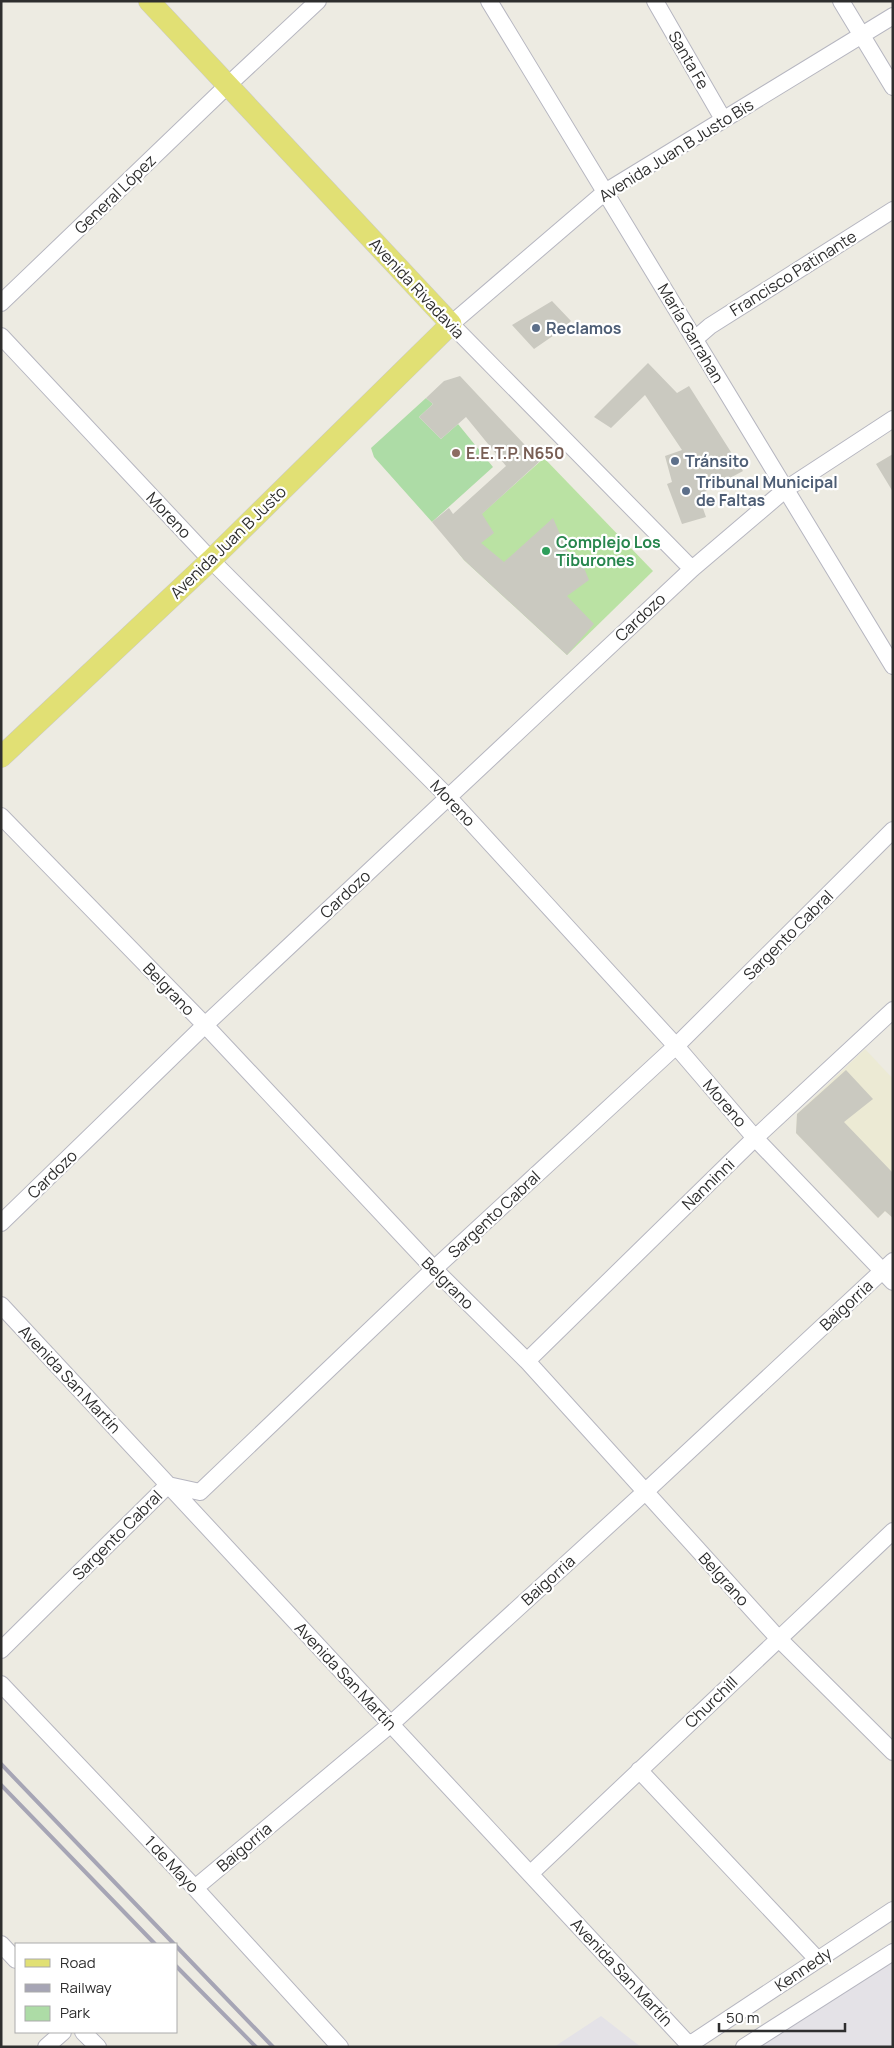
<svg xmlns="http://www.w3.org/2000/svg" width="894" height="2048" font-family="Manrope,sans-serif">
	<rect width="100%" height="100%" fill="#edebe2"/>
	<!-- industrial -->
	<path fill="#e4e2e7" d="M893,1952V2047H744Z
		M601,2016L641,2047H554Z"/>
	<!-- education -->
	<path fill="#ecead4" d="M865,1049L893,1079V1218L885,1211L878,1218L796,1133L797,1114Z"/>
	<!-- green -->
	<path fill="#addca6" d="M426,398L433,404L419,417L441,439L458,424L493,467L432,522L374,457L371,448Z"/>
	<!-- pitch -->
	<path fill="#bae2a3" d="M544,458L653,571L567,655L464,560L450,542Z"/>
	<!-- building -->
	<path fill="#cac9c0" d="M552,301L571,321L560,331L534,349L512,325Z
		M648,363L677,393L689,386L743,471L704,492L707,498L700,500L706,517L682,524L667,484L672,482L665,456L682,450L645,395L611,428L594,417Z
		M460,376L540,461L482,514L494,533L481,543L504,562L553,518L569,555L580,558L589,580L567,596L594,624L567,655L464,560L432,522L449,508L453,514L506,466L466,417L441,439L419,417L433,404L426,398L444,381Z
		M893,454V492L876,464Z
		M846,1070L873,1099L844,1122L893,1173V1218L885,1211L878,1218L796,1133L797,1114Z"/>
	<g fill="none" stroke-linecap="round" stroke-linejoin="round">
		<defs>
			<path id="minor" d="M489,1L893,666
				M655,1L723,119
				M841,1L893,87
				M1,303L228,85L318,1
				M1,336L211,560L449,798L676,1046L755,1138L893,1282
				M695,339L710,326L893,210
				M692,569L451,324L605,192L893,16
				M1,816L205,1025L434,1269L527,1361L778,1638L893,1752
				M1,1223L205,1025L692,569L786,489L893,419
				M1,1305L691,2047
				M527,1361L755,1138L893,1010
				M1,1650L168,1485L200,1492L434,1269L676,1046L893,830
				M1,1684L195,1888L340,2047
				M639,1770L817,1959
				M530,1874L893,1531
				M195,1888L391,1724L646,1491L893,1261
				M1,1944L16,1960
				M83,2032L98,2047
				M689,2045L893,1910
				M46,2047L63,2032
				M744,2047L893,1952"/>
			<path id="major" d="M1,757L211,560L451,324L149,1"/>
		</defs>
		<!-- minor casing -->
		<use href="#minor" stroke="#b6b6c0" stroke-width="18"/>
		<!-- major casing -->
		<use href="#major" stroke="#c9c9c9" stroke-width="22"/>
		<!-- minor -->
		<use href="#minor" stroke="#fff" stroke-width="16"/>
		<!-- major -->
		<use href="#major" stroke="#e1e074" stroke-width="21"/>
		<!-- rail -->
		<path stroke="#a6a5b5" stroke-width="4" d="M1,1764L174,1944
			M1,1785L155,1944
			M176,1946L273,2047
			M176,1966L256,2047"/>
	</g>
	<!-- markers -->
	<g fill="#5c6f8a" stroke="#fff" stroke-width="2">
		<circle cx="536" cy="328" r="5"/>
		<circle cx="675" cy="461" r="5"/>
		<circle cx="686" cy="491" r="5"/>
	</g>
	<circle fill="#8d6e63" stroke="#fff" stroke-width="2" cx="456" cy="453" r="5"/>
	<circle fill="#2e9e5b" stroke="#fff" stroke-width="2" cx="546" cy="551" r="5"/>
	<g text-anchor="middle" stroke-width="4.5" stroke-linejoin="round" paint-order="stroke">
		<!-- street labels -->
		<g font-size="16" fill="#2e2e2e" stroke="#fff">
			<text transform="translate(689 60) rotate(60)" y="6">Santa Fe</text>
			<text transform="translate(676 150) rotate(-32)" y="6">Avenida Juan B Justo Bis</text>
			<text transform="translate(115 194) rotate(-44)" y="6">General López</text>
			<text transform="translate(793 273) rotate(-32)" y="6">Francisco Patinante</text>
			<text transform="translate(417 288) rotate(47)" y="6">Avenida Rivadavia</text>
			<text transform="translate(691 333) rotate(59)" y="6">María Garrahan</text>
			<text transform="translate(169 515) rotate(47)" y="6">Moreno</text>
			<text transform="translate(228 542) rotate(-44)" y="6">Avenida Juan B Justo</text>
			<text transform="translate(640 617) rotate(-43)" y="6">Cardozo</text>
			<text transform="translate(453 803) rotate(47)" y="6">Moreno</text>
			<text transform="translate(345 894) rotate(-43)" y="6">Cardozo</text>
			<text transform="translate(788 935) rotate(-45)" y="6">Sargento Cabral</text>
			<text transform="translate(169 989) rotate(46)" y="6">Belgrano</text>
			<text transform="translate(725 1103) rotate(49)" y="6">Moreno</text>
			<text transform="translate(52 1174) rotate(-44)" y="6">Cardozo</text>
			<text transform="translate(708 1184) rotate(-44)" y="6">Nanninni</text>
			<text transform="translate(494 1214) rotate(-43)" y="6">Sargento Cabral</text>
			<text transform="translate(448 1283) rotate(45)" y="6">Belgrano</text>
			<text transform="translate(846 1305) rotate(-43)" y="6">Baigorria</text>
			<text transform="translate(70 1379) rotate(47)" y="6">Avenida San Martín</text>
			<text transform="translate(117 1535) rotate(-45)" y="6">Sargento Cabral</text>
			<text transform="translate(724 1579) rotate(48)" y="6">Belgrano</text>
			<text transform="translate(548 1580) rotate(-42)" y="6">Baigorria</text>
			<text transform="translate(346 1676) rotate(47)" y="6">Avenida San Martín</text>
			<text transform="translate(711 1702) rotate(-44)" y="6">Churchill</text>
			<text transform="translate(244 1847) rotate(-40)" y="6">Baigorria</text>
			<text transform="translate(172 1864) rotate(47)" y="6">1 de Mayo</text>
			<text transform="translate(803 1969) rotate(-34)" y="6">Kennedy</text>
			<text transform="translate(622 1972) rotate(47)" y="6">Avenida San Martín</text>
		</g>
		<!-- service labels -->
		<g font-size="16" font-weight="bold" fill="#4e5e75" stroke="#fff" text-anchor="start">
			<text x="546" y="334">Reclamos</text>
			<text x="685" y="467">Tránsito</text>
			<text x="696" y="488">Tribunal Municipal<tspan x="696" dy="18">de Faltas</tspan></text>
		</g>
		<!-- education labels -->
		<g font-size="16" font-weight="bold" fill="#785e54" stroke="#fff" text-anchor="start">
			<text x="466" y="459">E.E.T.P. N650</text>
		</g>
		<!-- leisure labels -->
		<g font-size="16" font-weight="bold" fill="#27864d" stroke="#fff" text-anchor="start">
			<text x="556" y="548">Complejo Los<tspan x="556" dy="18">Tiburones</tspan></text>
		</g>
	</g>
	<!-- border -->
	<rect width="894" height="2048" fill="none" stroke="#2e2e2e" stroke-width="5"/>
	<!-- legend -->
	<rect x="15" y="1943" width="162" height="90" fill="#ffffff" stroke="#ababab"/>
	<rect x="25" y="1959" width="25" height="8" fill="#e1e074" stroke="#ababab"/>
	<text x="60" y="1968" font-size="15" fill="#2e2e2e">Road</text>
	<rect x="25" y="1984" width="25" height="8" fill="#a6a5b5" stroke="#ababab"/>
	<text x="60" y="1993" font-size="15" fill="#2e2e2e">Railway</text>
	<rect x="25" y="2006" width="25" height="15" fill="#addca6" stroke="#ababab"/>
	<text x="60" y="2018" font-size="15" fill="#2e2e2e">Park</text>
	<!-- scale -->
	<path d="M719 2023v8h126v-8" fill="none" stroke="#2e2e2e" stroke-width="2.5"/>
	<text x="726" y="2023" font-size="15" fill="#2e2e2e" stroke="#ffffff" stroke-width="4" paint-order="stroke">50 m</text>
</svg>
